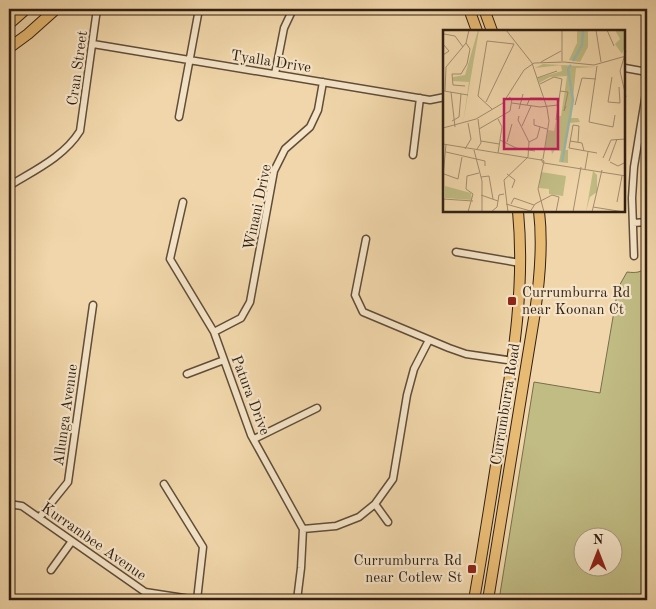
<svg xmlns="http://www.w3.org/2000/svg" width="656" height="609" font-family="'Old Standard TT',serif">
	<rect width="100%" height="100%" fill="#f0d6aa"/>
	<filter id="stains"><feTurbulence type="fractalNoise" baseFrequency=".004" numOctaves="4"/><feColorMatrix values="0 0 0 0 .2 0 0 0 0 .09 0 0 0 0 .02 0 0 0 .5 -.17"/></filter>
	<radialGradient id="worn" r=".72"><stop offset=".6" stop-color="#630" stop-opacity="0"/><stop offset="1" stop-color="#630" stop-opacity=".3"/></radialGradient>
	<!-- green -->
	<path fill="#c1bc84" stroke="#786e4c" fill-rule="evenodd" d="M647,266V600H499L534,382L600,393L618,288L627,272C636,273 641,273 647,266ZM584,536H614V566H584Z"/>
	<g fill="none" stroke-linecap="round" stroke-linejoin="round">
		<defs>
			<path id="street" d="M93,44L430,100L445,97
				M625,68L647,72
				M275,74L284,28L293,9
				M179,117L199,9
				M413,155L420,98
				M9,186C33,171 64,157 80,131L97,9
				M183,202L170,259L214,332L251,435L303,529L301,568L297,600
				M633,223L647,222
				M366,239L355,295L363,312L449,348L466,354L514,361
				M456,252L520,263
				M634,256L632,198L634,167L647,87
				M214,332L241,318L250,302L274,171L285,149L310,127L318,110L323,82
				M187,374L224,360
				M254,439L317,408
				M164,484L203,547L197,600
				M9,504L22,506L145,592L197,600
				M375,504L388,522
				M39,518L68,482L93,305
				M303,529L336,526L359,517L375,504L393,479L407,395L414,369L429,340
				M51,570L72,541"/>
			<path id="primary" d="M469,9L477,31
				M484,9L492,31
				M9,24L26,9
				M9,48L28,34L56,9
				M474,600C484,543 493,485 502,427C514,354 525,285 518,211
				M488,600L535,312C540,278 543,245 539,211"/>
		</defs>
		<!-- street casing -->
		<use href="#street" stroke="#604d39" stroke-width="9"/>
		<!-- primary casing -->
		<use href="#primary" stroke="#301f13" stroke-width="12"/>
		<!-- street -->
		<use href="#street" stroke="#f5e4c8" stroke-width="6"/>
		<!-- primary -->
		<use href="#primary" stroke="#e8bb75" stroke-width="10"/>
	</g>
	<!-- markers -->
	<g fill="#8f2418" stroke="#f5e4c8" stroke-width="2">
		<rect x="507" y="296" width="10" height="10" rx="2.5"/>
		<rect x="467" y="564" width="10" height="10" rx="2.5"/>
	</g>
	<g text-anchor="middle" stroke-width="4.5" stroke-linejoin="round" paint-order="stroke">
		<!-- street labels -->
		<g font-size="15" fill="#301f13" stroke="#f5e4c8">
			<text transform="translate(271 61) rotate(9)" y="5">Tyalla Drive</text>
			<text transform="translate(77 68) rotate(-82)" y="5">Cran Street</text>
			<text transform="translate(257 207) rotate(-78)" y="5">Winani Drive</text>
			<text transform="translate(251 395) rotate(69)" y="5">Patura Drive</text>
			<text transform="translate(505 404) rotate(-81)" y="5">Currumburra Road</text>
			<text transform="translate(65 415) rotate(-82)" y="5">Allunga Avenue</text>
			<text transform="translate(94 541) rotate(35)" y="5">Kurrambee Avenue</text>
		</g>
		<!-- poi labels -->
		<g font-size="15" fill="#301f13" stroke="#f5e4c8" text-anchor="start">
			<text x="522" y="297">Currumburra Rd<tspan x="522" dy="17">near Koonan Ct</tspan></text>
			<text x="462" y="565" text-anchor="end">Currumburra Rd<tspan x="462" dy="17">near Cotlew St</tspan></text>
		</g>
	</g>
	<!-- overview -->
	<g transform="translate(443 30)">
		<rect width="182" height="182" fill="#f0d6aa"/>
		<path d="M35,0H36L20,93L26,52L10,51V47L22,45ZM134,0H145V17L137,32L126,30L134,13ZM172,0H182V17L179,24L172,14L177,9ZM100,34L153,37L133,38L128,88H135L137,92L126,93L122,120H125V133L116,132L118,121L112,120L109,124L108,119L102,118L105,100L111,101L114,86H118L124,46L107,47L96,53L95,48L119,41L118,35L92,38ZM150,141L154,145V162L147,167L143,182ZM98,142L123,146L120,166L106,164V159L96,158ZM2,156L28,163L29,170L2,168Z" fill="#c1bc84"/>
		<path fill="none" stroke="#9ab9ad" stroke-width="2.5" d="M130,31L139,15L140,0M119,132L130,70L125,39L128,35"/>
		<path fill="none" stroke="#a38d6e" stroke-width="1" d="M63,0L89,33L104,78L106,91L100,129M153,0L158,32M164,0L171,16M1,4L12,6L20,17M0,14L6,21L0,25M183,21L177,41L183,67M119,31V0M98,32L118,21M154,36L146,92L170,97L172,85M169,47L165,72L177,73L176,57M94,48L114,41M97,54L111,47L119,49L113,90M22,56L10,55L9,44H18L24,34L27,19L23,13M1,61L25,65M2,61L3,37L23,13L26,0M117,61L125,62L121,81L123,76M8,62L12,97M43,72L71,14M69,73L97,77L115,75M84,75L87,68H99M132,75L139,48L153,49M49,79L35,66L44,11L71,14M76,79L80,64M91,89V95L104,99M9,91L16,87L18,64M79,96L88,76M0,98L33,89L60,73L81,40L91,33L121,32L151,35L183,26M36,99L67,81L69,69L66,67M57,110L73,118L92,121M38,111L56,114M127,111L139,113L141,121M64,112L69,94M86,112L94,108L97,97M135,112L136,96L130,95L126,118L154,123M0,114L98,130M22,119L28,109L25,93M34,119L38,113L35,89M31,120L39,151V182M3,122L42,131V136M55,123L59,97L55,89M160,128L168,110L183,109M166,131L174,109M167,132L175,136L183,132M100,133L98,129L101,131L95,159L101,182M101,133L183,146M142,139L145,122M1,144L15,149L19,127M64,144L72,150L69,158M0,147L3,114M38,147L46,146L50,169M38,165L55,171M0,169L30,171M174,172L179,146M63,174L91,182M68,174L71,168L91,175M150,177L181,182M25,182L30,164L23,159L24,146L36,143M48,182L54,177L56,165L61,164M65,182L61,150L85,127L86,112L75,90L76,86M87,182L92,174L109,165L116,167L113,182M130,182L138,137M149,182L159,140"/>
		<path fill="#c2185b" fill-opacity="0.15" stroke="#c2185b" stroke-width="2.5" d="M61,69H115V119H61Z"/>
		<rect width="182" height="182" fill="none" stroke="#301f13" stroke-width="2.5"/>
	</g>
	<!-- margin -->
	<rect width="656" height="609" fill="none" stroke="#f0d6aa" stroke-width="30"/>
	<rect x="10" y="10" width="636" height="589" fill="none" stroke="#301f13" stroke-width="2.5"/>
	<rect x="15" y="15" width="626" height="579" fill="none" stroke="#301f13"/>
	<!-- north arrow -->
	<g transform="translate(598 552)"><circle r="24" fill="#f5e4c8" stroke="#a69580"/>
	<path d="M0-4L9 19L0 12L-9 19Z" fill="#8f2418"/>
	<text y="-8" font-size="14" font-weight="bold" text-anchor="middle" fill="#301f13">N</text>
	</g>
	<rect width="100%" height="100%" filter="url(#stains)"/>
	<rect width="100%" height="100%" fill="url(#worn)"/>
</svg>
